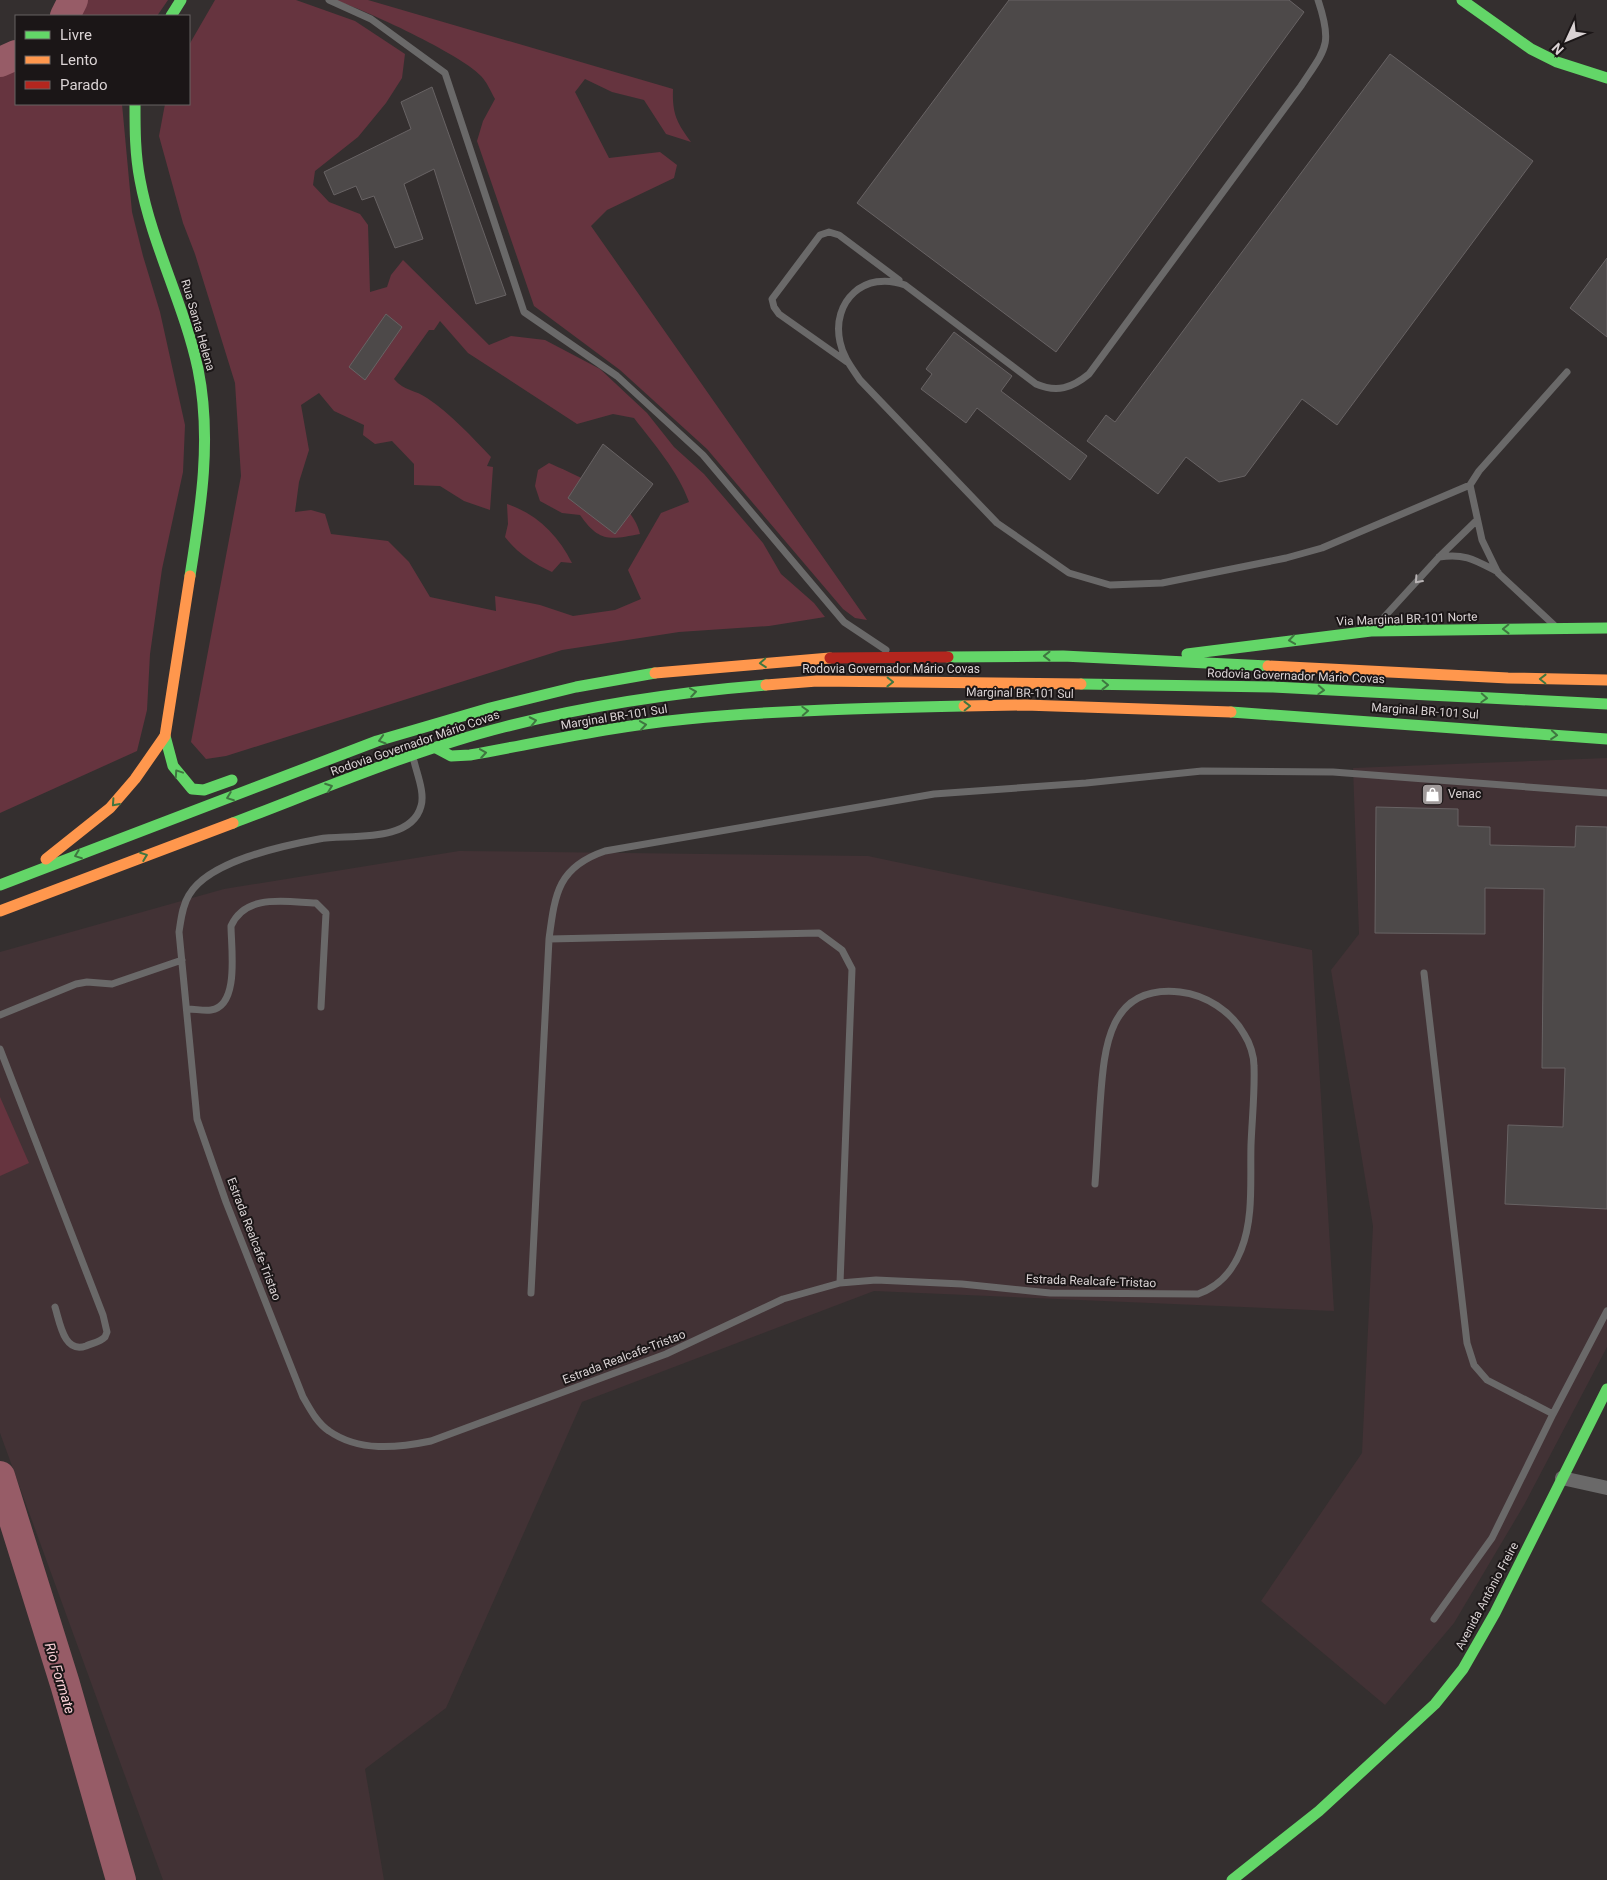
<svg xmlns="http://www.w3.org/2000/svg" width="1607" height="1880" font-family="Roboto,sans-serif">
	<rect width="100%" height="100%" fill="#342f2f"/>
	<!-- built -->
	<path fill="#423235" d="M1607,758V1347L1524,1505L1454,1623L1385,1705L1261,1601L1362,1453L1373,1226L1331,970L1359,934L1353,768Z
		M459,851L868,856L1312,950L1334,1311L874,1291L582,1402L446,1708L365,1769L384,1880H163L0,1433V952L224,889Z"/>
	<!-- green -->
	<path fill="#66343f" fill-rule="evenodd" d="M73,0H168L157,16H65Z
		M215,0H296L355,21L405,54L402,78L386,103L358,137L315,171L313,185L329,202L360,214L368,225L370,292L387,287L391,275L403,260L489,345L511,336L545,340L600,369L647,413L674,447L704,474L763,543L781,574L814,603L825,617L769,626L679,632L562,650L226,756L206,759L191,742L241,476L235,383L195,254L183,223L159,136L165,104H189V45ZM440,321L468,353L577,424L613,414L634,418C654,444 678,471 689,502L661,513L628,570L641,599L615,610L573,616L540,605L495,596L496,611L430,597L409,562L388,541L331,534L325,514L311,510L295,512L299,482L309,450L301,405L319,393L334,411L364,425L363,435L375,444L392,441L414,464V485L440,486L464,501L490,510L493,467L487,466L491,457C471,436 451,414 427,398C416,390 404,391 394,379L429,330H434Z
		M334,0H368L673,89C672,114 677,123 691,142L666,134L644,100L612,92L585,79L575,92L609,158L660,152L677,165L674,178L607,210L591,226L867,620L855,618L843,609L707,449L620,370L534,306L477,141L483,121L495,99C491,92 487,82 481,76C462,55 364,9 334,0Z
		M16,55V104H122L132,212L143,256L160,312L185,425L183,472L162,569L150,654L147,710L137,751L0,813V62Z
		M549,463C580,477 632,498 640,534C609,540 599,542 580,515L562,513L540,501L535,486L538,470Z
		M507,504C537,514 558,535 572,563L561,562L552,572C534,564 517,553 505,537L508,524Z
		M0,1097L29,1163L0,1176Z"/>
	<g fill="none" stroke-linecap="round" stroke-linejoin="round">
		<!-- river -->
		<path stroke="#975c67" stroke-width="30" d="M65,16L73,0
			M0,62L16,55
			M0,1476L65,1684L121,1880"/>
	</g>
	<!-- building -->
	<path fill="#4d4949" stroke="#686364" d="M1009,0H1289L1304,12L1056,352L857,203Z
		M1390,54L1533,161L1337,425L1302,399L1245,476L1219,482L1186,457L1158,494L1087,441L1106,415L1115,422Z
		M432,87L506,295L476,304L434,169L404,184L423,239L395,248L374,196L362,200L356,186L334,195L324,172L411,129L401,102Z
		M1607,258V337L1570,308Z
		M386,314L402,327L365,380L349,367Z
		M954,332L1012,376L1001,391L1087,456L1070,480L977,408L966,423L921,389L932,374L926,369Z
		M603,444L653,484L615,534L568,498Z
		M1376,807L1458,809V826L1490,827V845L1575,847L1576,826L1607,827V1209L1505,1204L1508,1125L1563,1127L1565,1068H1542L1544,889L1485,888V934L1375,933Z"/>
	<g fill="none" stroke-linecap="round" stroke-linejoin="round">
		<!-- lane -->
		<path stroke="#6a6969" stroke-width="7" d="M329,0L371,19L445,73L524,312L617,376L703,455L844,622L886,650
			M1318,0C1333,45 1326,48 1301,86L1089,374C1072,388 1057,393 1036,384L905,285C865,270 831,301 840,342C843,357 852,368 860,380L997,523L1069,573L1110,585L1162,583L1286,558L1322,548L1470,485
			M847,362L779,314L774,307L772,299L820,235L829,232L839,235L899,280
			M1439,557C1465,553 1475,560 1498,572
			M1554,625L1498,573L1482,540L1470,485L1479,471L1567,372
			M1375,627L1439,557L1477,520
			M414,761C417,774 425,793 421,806C411,844 347,834 319,839C281,846 209,861 189,895C182,906 181,920 179,932L197,1119L226,1202L303,1397C310,1409 317,1423 329,1431C359,1452 397,1448 431,1441L666,1354L783,1299L840,1283L876,1280L962,1284L1050,1293L1198,1294C1218,1287 1233,1271 1241,1250C1254,1218 1250,1179 1251,1145C1252,1119 1255,1092 1254,1066C1254,1056 1250,1043 1244,1034C1231,1011 1206,995 1180,992C1107,984 1104,1050 1100,1105C1098,1132 1097,1158 1095,1184
			M549,939L819,933L842,950L852,969L840,1283
			M1424,973L1467,1343L1474,1365L1487,1380L1553,1414
			M188,1009C195,1009 204,1011 211,1010C240,1006 231,947 231,926C246,893 286,902 316,903L326,913L321,1007
			M0,1015L76,984L87,982L112,984L182,960
			M0,1049L103,1315L107,1332L105,1337C100,1342 93,1343 86,1346C64,1354 60,1323 55,1307
			M531,1293L549,939C555,893 558,867 605,851L934,794L1086,783L1202,771L1333,772L1607,793
			M1434,1619L1492,1538L1553,1414L1607,1311"/>
		<!-- street -->
		<path stroke="#6a6969" stroke-width="14" d="M1562,1478L1607,1488"/>
		<!-- fast -->
		<path stroke="#63d668" stroke-width="11" d="M1462,0L1531,49L1557,62L1607,78
			M171,16L181,0
			M135,104C135,130 135,154 140,180C152,245 184,304 198,369C212,438 201,507 190,576
			M1187,654L1371,631L1607,628
			M948,657L1063,656L1268,666
			M1081,684L1273,687L1607,704
			M1231,712L1607,739
			M165,736L173,766L192,789L204,790L232,780
			M436,748L451,756L470,755C542,742 614,726 687,719C779,710 872,708 964,706
			M233,823C320,790 414,750 504,727C589,705 679,692 766,685
			M0,885L377,741L490,708L576,687L655,673
			M1232,1880L1319,1811L1435,1704L1463,1669L1495,1613L1607,1389"/>
		<!-- slow -->
		<path stroke="#ff974d" stroke-width="11" d="M1268,666L1508,678L1607,680
			M655,673L830,658
			M766,685L817,681L1081,684
			M964,706L1025,705L1231,712
			M165,736L190,576
			M46,859L110,808L135,779L165,736
			M0,911L233,823"/>
		<!-- jam -->
		<path stroke="#b3261e" stroke-width="11" d="M830,658L948,657"/>
	</g>
	<!-- one-way arrows -->
	<defs><path id="oneway-chevron" d="M-2-3.5L2.5 0L-2 3.5" fill="none" stroke-width="1.6" stroke-linecap="round" stroke-linejoin="round" transform="scale(1.25)"/></defs>
	<use stroke="#b8b3b4" href="#oneway-chevron" transform="translate(1418 580) rotate(132)"/>
	<g stroke="#3f7640">
		<use href="#oneway-chevron" transform="translate(1506 629) rotate(179)"/>
		<use href="#oneway-chevron" transform="translate(1292 640) rotate(172)"/>
		<use href="#oneway-chevron" transform="translate(1047 656) rotate(180)"/>
		<use href="#oneway-chevron" transform="translate(763 663) rotate(176)"/>
		<use href="#oneway-chevron" transform="translate(1543 679) rotate(-179)"/>
		<use href="#oneway-chevron" transform="translate(890 682) rotate(1)"/>
		<use href="#oneway-chevron" transform="translate(1105 685) rotate(1)"/>
		<use href="#oneway-chevron" transform="translate(1321 690) rotate(3)"/>
		<use href="#oneway-chevron" transform="translate(693 692) rotate(-9)"/>
		<use href="#oneway-chevron" transform="translate(1484 698) rotate(3)"/>
		<use href="#oneway-chevron" transform="translate(967 706) rotate(-1)"/>
		<use href="#oneway-chevron" transform="translate(805 711) rotate(-3)"/>
		<use href="#oneway-chevron" transform="translate(533 721) rotate(-12)"/>
		<use href="#oneway-chevron" transform="translate(643 725) rotate(-8)"/>
		<use href="#oneway-chevron" transform="translate(1554 735) rotate(5)"/>
		<use href="#oneway-chevron" transform="translate(382 740) rotate(163)"/>
		<use href="#oneway-chevron" transform="translate(483 753) rotate(-9)"/>
		<use href="#oneway-chevron" transform="translate(178 773) rotate(-124)"/>
		<use href="#oneway-chevron" transform="translate(329 787) rotate(-20)"/>
		<use href="#oneway-chevron" transform="translate(230 797) rotate(159)"/>
		<use href="#oneway-chevron" transform="translate(115 803) rotate(132)"/>
		<use href="#oneway-chevron" transform="translate(78 855) rotate(159)"/>
		<use href="#oneway-chevron" transform="translate(144 856) rotate(-21)"/>
	</g>
	<!-- icons -->
	<defs>
		<symbol id="shop-square" viewBox="-11 -11 22 22"><rect x="-9" y="-9" width="18" height="18" rx="4" fill="#a09a9a" stroke="#1b1617"/><path d="M-5-2.5h2.3a2.7 3.5 0 0 1 5.4 0H5L5.5 6h-11ZM-1.5-2.5h3a1.5 2.3 0 0 0-3 0Z" fill="#fff"/></symbol>
	</defs>
	<g fill-rule="evenodd">
		<use href="#shop-square" x="1420" y="782" width="25" height="25"/>
	</g>
	<g text-anchor="middle" stroke-width="4" stroke-linejoin="round" paint-order="stroke">
		<!-- street labels -->
		<g font-size="12" fill="#dad3d4" stroke="#1b1617">
			<text transform="translate(198 325) rotate(74)" y="4">Rua Santa Helena</text>
			<text transform="translate(1407 619) rotate(-2)" y="4">Via Marginal BR-101 Norte</text>
			<text x="891" y="673">Rodovia Governador Mário Covas</text>
			<text transform="translate(1296 676) rotate(2)" y="4">Rodovia Governador Mário Covas</text>
			<text transform="translate(1020 693) rotate(1)" y="4">Marginal BR-101 Sul</text>
			<text transform="translate(1425 711) rotate(4)" y="4">Marginal BR-101 Sul</text>
			<text transform="translate(614 717) rotate(-9)" y="4">Marginal BR-101 Sul</text>
			<text transform="translate(415 743) rotate(-19)" y="4">Rodovia Governador Mário Covas</text>
			<text transform="translate(254 1239) rotate(69)" y="4">Estrada Realcafe-Tristao</text>
			<text transform="translate(1091 1281) rotate(2)" y="4">Estrada Realcafe-Tristao</text>
			<text transform="translate(624 1357) rotate(-21)" y="4">Estrada Realcafe-Tristao</text>
			<text transform="translate(1487 1596) rotate(-62)" y="4">Avenida Antônio Freire</text>
		</g>
		<!-- poi labels -->
		<g font-size="12" fill="#dad3d4" stroke="#1b1617" text-anchor="start">
			<text x="1448" y="798">Venac</text>
		</g>
		<!-- water labels -->
		<g font-size="14" font-style="italic" fill="#f8cfd5" stroke="#1b1617">
			<text transform="translate(60 1678) rotate(73)" y="5">Rio Formate</text>
		</g>
	</g>
	<!-- legend -->
	<rect x="15" y="15" width="175" height="90" fill="#1b1617" stroke="#676263"/>
	<rect x="25" y="31" width="25" height="8" fill="#63d668" stroke="#676263"/>
	<text x="60" y="40" font-size="15" fill="#dad3d4">Livre</text>
	<rect x="25" y="56" width="25" height="8" fill="#ff974d" stroke="#676263"/>
	<text x="60" y="65" font-size="15" fill="#dad3d4">Lento</text>
	<rect x="25" y="81" width="25" height="8" fill="#b3261e" stroke="#676263"/>
	<text x="60" y="90" font-size="15" fill="#dad3d4">Parado</text>
	<!-- north arrow -->
	<g transform="translate(1567 40) rotate(226)" stroke="#1b1617" stroke-width="4" paint-order="stroke">
	<path d="M0-4L9 19L0 12L-9 19Z" fill="#dad3d4"/>
	<text y="-8" font-size="14" font-weight="bold" text-anchor="middle" fill="#dad3d4">N</text>
	</g>
</svg>
